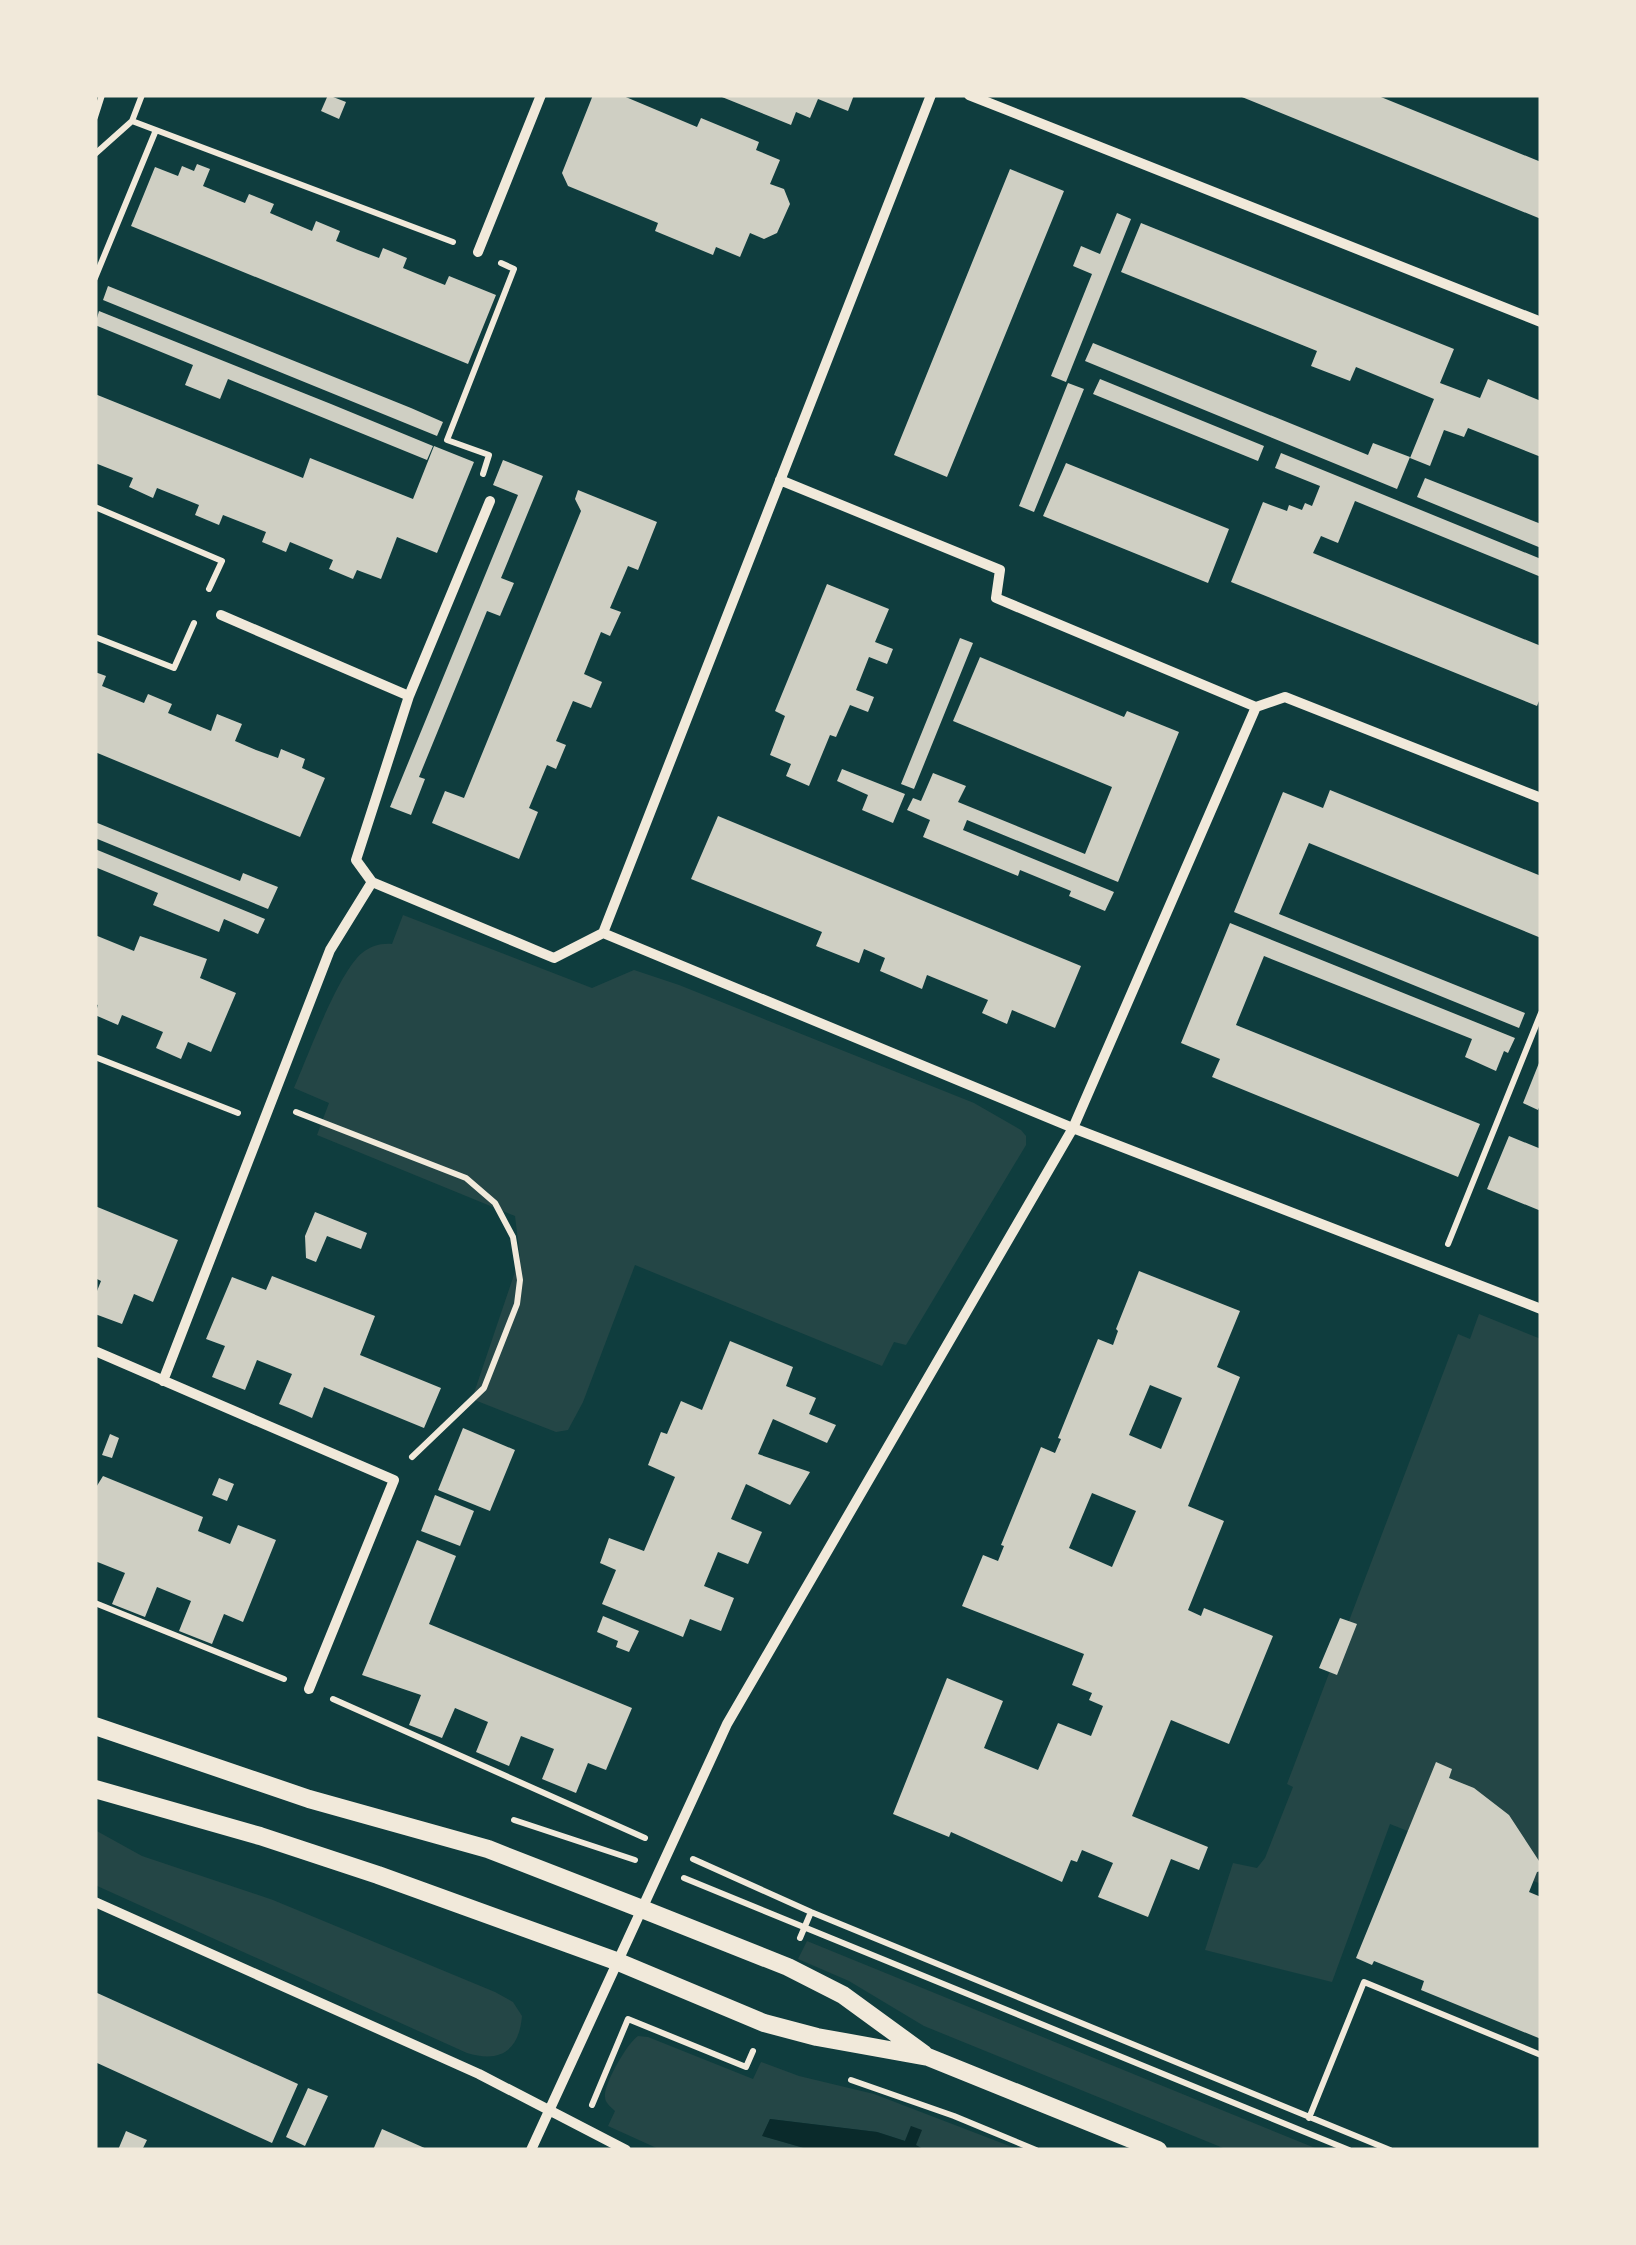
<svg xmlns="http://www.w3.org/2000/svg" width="1636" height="2245" font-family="'Alegreya Sans',sans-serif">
	<rect width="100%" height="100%" fill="#0f3d3e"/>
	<!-- green -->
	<path fill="#244646" d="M403,915L592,988L634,970L679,985L974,1103L1021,1130L1026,1136V1145L906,1345L894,1342L882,1366L635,1265L583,1402L568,1430L556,1432L472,1399L520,1257L515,1216L317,1135L329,1103L294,1088C308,1056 338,973 362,953C371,946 381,943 392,944Z
		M1479,1314L1541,1339V1884L1390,1824L1332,1982L1205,1950L1233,1863L1257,1868L1265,1858L1293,1787L1287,1784L1458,1334L1470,1339Z
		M95,1830L142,1856L273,1900L495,1992L513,2002L522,2016C519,2051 500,2063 467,2053L95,1885Z
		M807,1941L1320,2150H1228L924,2026L849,1981L798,1959Z
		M638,2036L648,2037L753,2079L761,2062L799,2076L874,2094L1020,2150H925L916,2146L911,2126L905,2141L877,2132L770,2119L763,2136L811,2150H661L608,2126L615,2111C611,2107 605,2103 605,2097C603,2085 628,2042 638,2036Z"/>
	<!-- water -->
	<path fill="#0a2a2b" d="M770,2119L877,2132L905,2141L911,2126L922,2130L916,2145L925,2150H811L762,2136Z"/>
	<!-- building -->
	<path fill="#cfcfc3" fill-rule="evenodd" d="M328,95L346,102L339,119L321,111Z
		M593,95H621L697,127L701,118L759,142L756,150L780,160L770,184L784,189L790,204L777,233L764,239L750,233L740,257L716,247L713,255L655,231L658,223L568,186L562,173Z
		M717,95H854L848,111L818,99L810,118L796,112L791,125Z
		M1237,95H1376L1541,162V219Z
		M197,164L210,169L203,186L245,203L249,194L274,204L270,213L312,231L316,221L340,231L336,241L358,250L379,258L383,248L407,258L403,268L425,277L445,285L449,276L496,295L468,364L131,226L155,167L178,176L182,166L194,171Z
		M1010,169L1064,191L947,477L894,455Z
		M1117,213L1131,219L1066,382L1051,376L1092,274L1073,266L1081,246L1100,254Z
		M1141,223L1454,349L1440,383L1480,398L1488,379L1541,401V457L1468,428L1464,437L1444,430L1430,466L1410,458L1434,399L1356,367L1350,381L1311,366L1317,351L1121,272Z
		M108,286L411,408L443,422L437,436L103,300Z
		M99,311L331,404L433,446L427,460L228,379L220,399L185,385L193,365L95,325Z
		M1093,343L1368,455L1373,443L1410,457L1397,489L1085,361Z
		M1100,379L1264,446L1258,461L1093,394Z
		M1068,383L1084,389L1034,512L1019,506Z
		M95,394L303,478L310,458L413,499L434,446L474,462L437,553L397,537L381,579L357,570L353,579L329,569L333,560L290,542L286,552L262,542L266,532L223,515L219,525L195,515L199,505L157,488L153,498L129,487L133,478L95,463Z
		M1281,453L1541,559V577L1355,501L1338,543L1321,536L1313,553L1541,646V696L1537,706L1231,582L1263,502L1287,511L1289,505L1302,510L1305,503L1312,506L1320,486L1275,468Z
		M503,460L543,476L501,578L514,583L500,616L487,611L419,777L425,779L411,815L390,807L518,495L493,485Z
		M1066,463L1229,529L1208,583L1043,516Z
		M1425,478L1541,524V548L1417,497Z
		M578,490L657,522L638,570L628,566L610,608L621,612L610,636L601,632L584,674L602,682L591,708L573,701L556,741L566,745L556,769L547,765L529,808L538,812L519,859L432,823L445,791L464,798L581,511L575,499Z
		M827,584L889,609L875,642L893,649L887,664L869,657L856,690L874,697L868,712L850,705L836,737L830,735L809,786L786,776L791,764L770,755L785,716L775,711Z
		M960,638L973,643L914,789L901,784Z
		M980,657L1124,717L1127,711L1179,732L1118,882L967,820L963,830L1114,892L1105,911L1069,896L1071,891L1020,870L1018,876L923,837L930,820L907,810L913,798L921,801L933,773L966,786L958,802L1085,854L1112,787L953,721Z
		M95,672L106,676L102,686L144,703L148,694L172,704L168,713L211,731L217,714L242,724L235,741L256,750L278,758L281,749L305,759L302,768L325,778L300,837L95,752Z
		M842,769L905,794L893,823L862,810L868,795L837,781Z
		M1330,790L1541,876V938L1309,843L1279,914L1525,1013L1519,1028L1234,912L1283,792L1323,808Z
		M718,816L1081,966L1055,1028L1012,1010L1007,1024L982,1013L988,1000L927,975L922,989L880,971L885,958L864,949L859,963L816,946L822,932L691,879Z
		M95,822L240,881L243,873L278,887L268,909L95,838Z
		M95,849L265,919L258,934L224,919L219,932L153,905L158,893L95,867Z
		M1230,923L1515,1038L1508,1053L1504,1051L1496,1071L1465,1057L1472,1039L1264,956L1236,1025L1480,1124L1458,1177L1212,1077L1220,1059L1181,1043Z
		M95,935L134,951L140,936L207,959L200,978L236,993L211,1052L188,1042L181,1059L156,1048L163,1032L122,1015L118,1025L95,1015L98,1005L95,1004Z
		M1541,1058V1103L1538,1110L1523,1103Z
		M1509,1136L1541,1149V1211L1487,1189Z
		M95,1206L178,1240L153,1302L134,1294L122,1324L95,1314V1296L101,1281L95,1278Z
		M315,1212L367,1233L361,1249L327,1236L316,1262L306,1258L305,1236Z
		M1139,1271L1240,1311L1217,1367L1240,1377L1188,1506L1224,1521L1188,1610L1201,1616L1204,1608L1273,1636L1229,1744L1171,1720L1132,1816L1208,1847L1199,1870L1171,1859L1148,1917L1098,1897L1113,1863L1082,1850L1077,1862L1071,1860L1062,1882L951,1832L949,1837L893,1814L947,1678L1003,1701L984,1748L1038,1770L1058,1723L1091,1736L1103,1706L1089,1700L1092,1693L1072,1685L1084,1654L962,1606L983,1555L998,1561L1004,1546L1001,1545L1041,1447L1055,1453L1061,1439L1058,1438L1098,1339L1113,1345L1118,1331L1116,1329ZM1150,1385L1182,1398L1161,1449L1129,1435ZM1092,1493L1136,1511L1112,1567L1069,1548Z
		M272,1276L375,1316L360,1355L441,1388L424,1428L324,1387L312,1418L294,1410L279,1404L292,1374L257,1360L245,1390L212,1377L225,1346L206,1339L232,1277L266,1290Z
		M730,1341L793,1367L786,1386L816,1398L809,1414L836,1425L827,1443L773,1419L758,1454L810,1472L790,1505L746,1484L731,1519L762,1532L748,1564L718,1552L704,1586L734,1598L721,1631L690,1619L683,1637L602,1604L616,1570L600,1563L609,1538L644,1551L675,1477L648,1465L661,1432L667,1434L681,1401L702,1410Z
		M463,1428L515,1450L490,1511L438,1490Z
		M110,1434L119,1438L112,1458L102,1455Z
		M103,1476L203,1517L198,1531L230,1544L238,1525L276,1540L243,1622L224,1614L212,1644L179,1631L191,1601L157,1587L145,1617L112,1604L125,1573L95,1561V1489Z
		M219,1478L234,1484L227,1501L212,1495Z
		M435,1495L474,1511L460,1546L421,1531Z
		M417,1540L456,1556L429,1624L632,1708L606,1770L588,1763L576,1793L542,1779L554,1749L521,1736L509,1766L476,1752L488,1722L455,1708L442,1738L409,1725L421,1695L362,1675Z
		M603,1616L639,1631L629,1652L616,1647L618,1641L597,1632Z
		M1340,1618L1357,1624L1337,1675L1319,1668Z
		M1436,1762L1452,1769L1449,1778L1474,1788L1509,1815L1541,1864V1871L1537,1872L1529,1892L1541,1897V2039L1421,1990L1424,1981L1374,1961L1372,1965L1356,1958Z
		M95,1992L298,2084L272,2143L95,2062Z
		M308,2088L328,2096L305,2146L286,2137Z
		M382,2129L429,2150H373Z
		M126,2131L147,2140L142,2150H118Z"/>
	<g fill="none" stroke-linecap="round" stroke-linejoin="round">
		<!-- path -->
		<path stroke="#f1e9da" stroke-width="6" d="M95,117L102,95
			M132,121L142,95
			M95,154L132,121L453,242
			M95,278L156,130
			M483,474L489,455L447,440L514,269L501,263
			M95,507L222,561L209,589
			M95,637L174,668L194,623
			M95,1057L238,1113
			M296,1112L466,1178L495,1203L513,1237L520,1280L517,1304L484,1388L412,1457
			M1448,1244L1541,1013
			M95,1603L284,1679
			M333,1699L645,1838
			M514,1820L635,1860
			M693,1859L811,1912L1390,2150
			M684,1878L1349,2150
			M800,1938L811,1912
			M851,2080L954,2116L1036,2150
			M592,2105L628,2019L746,2067L753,2051
			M1309,2118L1364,1982L1541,2055"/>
		<!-- minor -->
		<path stroke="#f1e9da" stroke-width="10" d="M969,95L1541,322
			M478,252L541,95
			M780,480L1000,570L996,598L1256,707L1285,697L1541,798
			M221,615L409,696
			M372,882L554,958L603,933
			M603,933L1073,1128L1541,1309
			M603,933L931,95
			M95,1351L394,1480L309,1689
			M163,1381L330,950L372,882L356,860L409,696L490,501
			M95,1902L479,2074L626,2150
			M531,2150L727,1724L1073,1128L1256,707"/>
		<!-- tertiary -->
		<path stroke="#f1e9da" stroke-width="18" d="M95,1726L309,1799L488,1849L642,1909L788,1967L843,1995L924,2054
			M95,1789L260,1836L378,1875L616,1961L764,2023L817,2037L928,2057L1158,2150"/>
	</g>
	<!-- border -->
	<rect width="1636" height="2245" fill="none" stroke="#f1e9da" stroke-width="195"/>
</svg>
